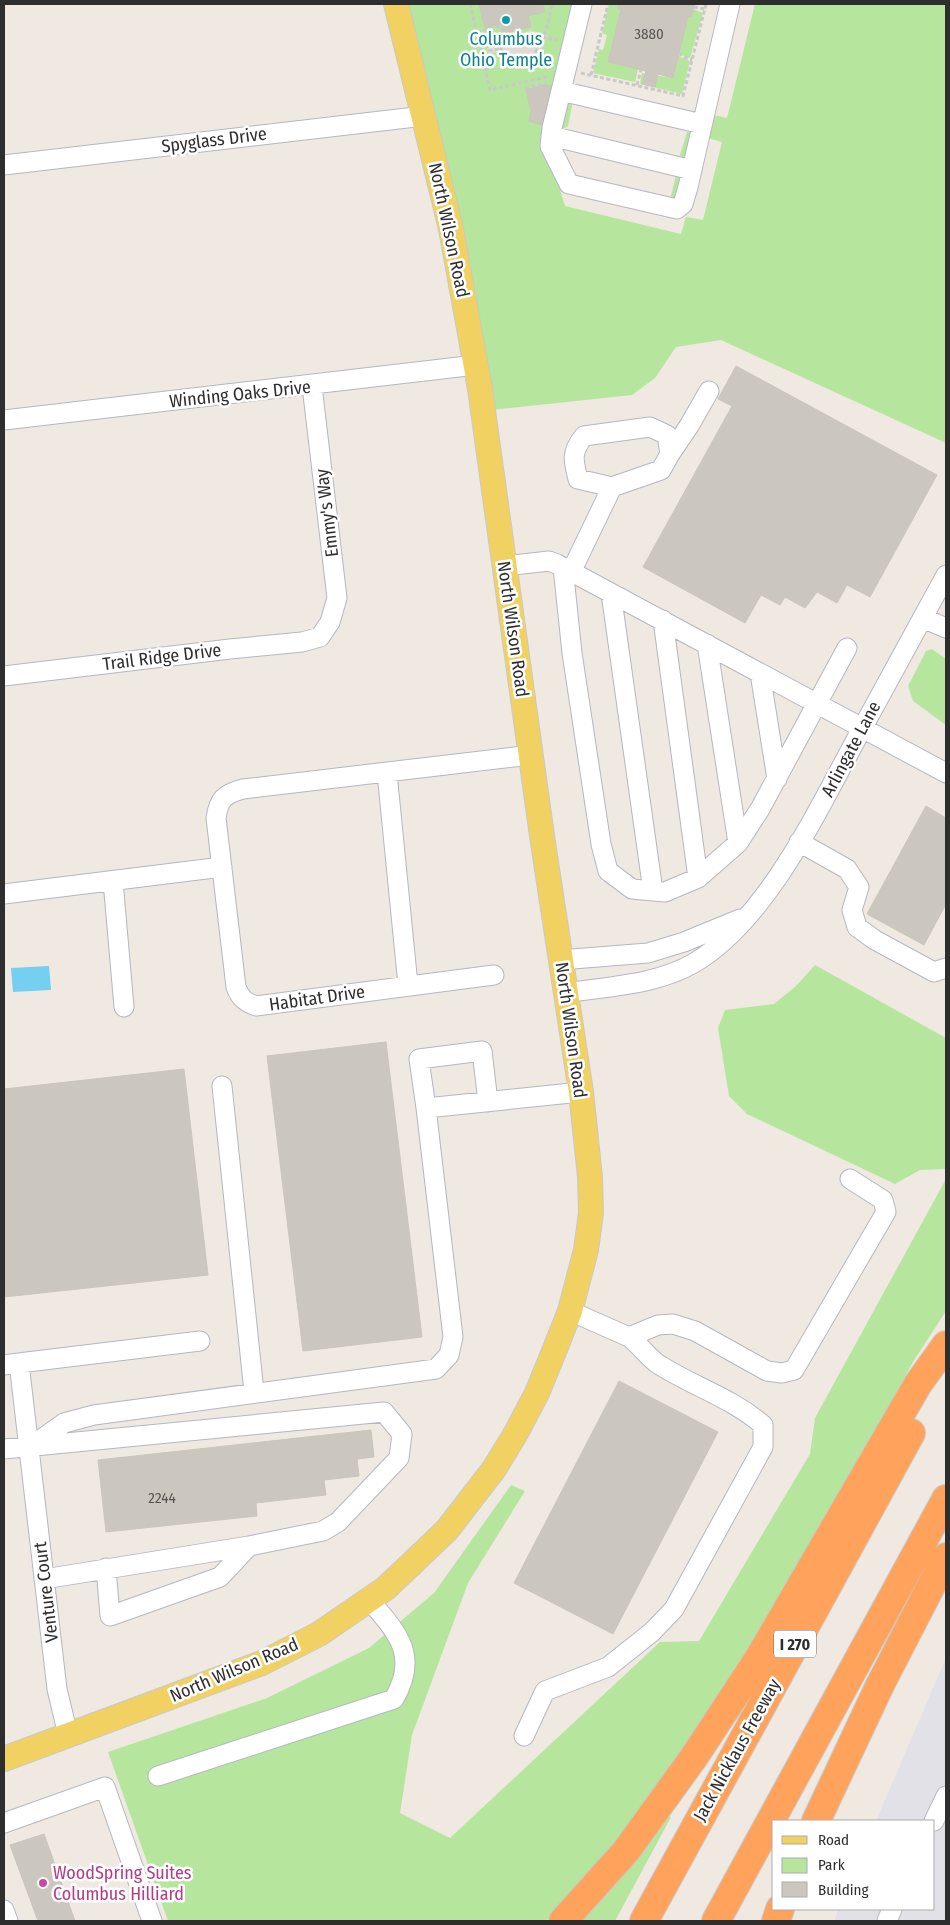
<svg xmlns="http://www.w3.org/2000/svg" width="950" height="1925" font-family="'Fira Sans Condensed',sans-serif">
	<rect width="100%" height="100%" fill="#efe9e1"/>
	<!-- industrial -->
	<path fill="#e3e1e8" d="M946,1658V1921H834L839,1909H934V1821H876Z"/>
	<!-- green -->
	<path fill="#b6e59e" d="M405,4H573L543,134L565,206L681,234L686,217L703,220L722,142L707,138L713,115L727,118L755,4H946V443L721,340L676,347L655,378L632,395L492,410Z
		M609,4H618L617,8L621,9L608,62L638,69L635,82L593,73L599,49L603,50L607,35L602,33Z
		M693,9L703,13L690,58L685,57L679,52L688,16L691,17Z
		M679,54L680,57L690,61L682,94L640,84L642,73L673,78Z
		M568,102L572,104V106L568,126L563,129L561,128Z
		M687,132L691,133L685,158H683L680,155Z
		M676,175H682L676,199H673L671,196Z
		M932,649L946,659V725L913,701L908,686L926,651Z
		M815,965L946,1038V1169L920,1170L895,1184L747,1114L729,1096L718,1028L725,1010L774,1004L796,986Z
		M946,1179V1311L913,1362L805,1558L721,1695L629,1826L591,1875L551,1917L545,1921H168L108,1752L267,1698L369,1648L434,1593L511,1485L525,1491L468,1583L412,1735L400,1813L450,1838L660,1642L699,1641L810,1454L815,1418Z
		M665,1814L671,1817L615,1921H576Z"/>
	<!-- plaza -->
	<path fill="#dfdcd8" d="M530,30L547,35L543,46L539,52L541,54L536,59L518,63L508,62L509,59L496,52L488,54L487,48L496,46L506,36L515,38Z"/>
	<!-- water -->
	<path fill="#75cff0" d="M49,966L51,990L13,992L11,968Z"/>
	<!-- building -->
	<path fill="#cbc7bf" stroke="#cbc5ba" d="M479,4H543L545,12L528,16L531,27L504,33L501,24L485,28Z
		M618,4H695L691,17L688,16L673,78L658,74L655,87L642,84L646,71L608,62L621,9L617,8Z
		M544,85L551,86L542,125L529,121L531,111L526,90Z
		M736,366L937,475L870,597L847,585L837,603L817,592L805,608L785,597L780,605L761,595L745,623L643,567L732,406L718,399Z
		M926,806L946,818V904L924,945L867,914Z
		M386,1042L422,1337L303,1351L267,1056Z
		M184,1069L208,1275L4,1297V1089Z
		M619,1381L718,1432L613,1634L514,1583Z
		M371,1430L374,1457L357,1459L359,1476L324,1480L326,1495L256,1503L257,1516L106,1532L98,1460Z
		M44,1834L75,1921H38L10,1845Z"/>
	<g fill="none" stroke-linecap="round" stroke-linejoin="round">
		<defs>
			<path id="minor" d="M582,4L552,128L550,146L569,184L677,209L683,204L688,187L730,4
				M561,91L702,124
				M551,136L692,170
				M4,165L424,116
				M4,420L476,365
				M670,454L689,426L709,391
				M505,566L549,561L557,564L946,773
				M563,567L572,653L601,844L608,871L632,889L665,892L698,878L738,843L760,809L847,648
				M571,572L612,487L661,470L670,454L667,435L650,427L584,436C571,452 573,460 578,479L612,487
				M611,593L653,891
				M923,618L946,628
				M663,620L698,878
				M707,644L738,843
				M760,673L777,779
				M4,676L230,649L302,642L320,637L330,622L337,598L312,386
				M387,773L408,985
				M799,842L847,869L859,887L852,910L857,927L875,940L934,972L946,968
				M113,881L124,1007
				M4,894L222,867
				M560,960L648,953L684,942L740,919
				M494,975L256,1006C245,1002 240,998 236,987L216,818C219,799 224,794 243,789L531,755
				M566,993C609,986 656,985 694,963C767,920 817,811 857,738C886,684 916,630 946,575
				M222,1086L254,1392
				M426,1108L419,1059L482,1051L488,1102
				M629,1337L658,1325L673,1324L695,1331L767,1371L782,1373L794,1370L886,1212L883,1200L850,1179
				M19,1363L200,1341
				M4,1365L19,1363L57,1689L68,1735
				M29,1448L64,1423L94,1415L436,1369L449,1355L453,1337L426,1108L581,1092
				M4,1449L384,1412L402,1434L399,1458L338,1522L323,1531L249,1546L44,1579
				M106,1568L110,1616L220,1577L249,1546
				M524,1736L545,1691L608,1667L652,1632L674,1609L763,1447V1425C732,1398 692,1386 658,1364C648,1357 640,1345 629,1337L570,1311
				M158,1776L394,1699C419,1656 398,1633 370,1601
				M934,1821L946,1796
				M4,1823L105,1787L152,1921
				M4,1910L8,1921
				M887,1921L892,1909"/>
			<path id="major" d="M4,1759L262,1663L319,1634L386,1588L447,1530L494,1469L516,1433L537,1393L555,1349L570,1311L586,1250L591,1213L590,1177L581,1092L542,836L480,389L451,229L396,4"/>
			<path id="highway" d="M816,1821L880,1685L946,1557
				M563,1921L626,1851L694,1757L759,1658L918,1384L946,1345
				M644,1921L911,1433
				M716,1921L946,1499
				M776,1921L780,1909"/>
		</defs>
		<!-- minor casing -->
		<use href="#minor" stroke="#b4b7c1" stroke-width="21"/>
		<!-- major casing -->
		<use href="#major" stroke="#c9c9c9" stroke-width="26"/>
		<!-- highway casing -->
		<use href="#highway" stroke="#c9c9c9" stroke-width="30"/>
		<!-- path -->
		<path stroke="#c9c9c9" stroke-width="3" stroke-dasharray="4 2.5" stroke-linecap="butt" d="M470,4L490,90L547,77
			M694,7L705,9
			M477,32L501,26L506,44
			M499,49C516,36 537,34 557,40
			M482,52L499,49C504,52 510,57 516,59C542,65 548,20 552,4
			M679,53L685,58L692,60
			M581,73L683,96L706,4
			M591,75L608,4
			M637,85L641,70
			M525,88L547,84"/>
		<!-- minor -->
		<use href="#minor" stroke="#fff" stroke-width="19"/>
		<!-- major -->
		<use href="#major" stroke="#f2d163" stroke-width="24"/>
		<!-- highway -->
		<use href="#highway" stroke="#ffa35c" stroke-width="28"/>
	</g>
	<!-- markers -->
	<circle fill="#0f9aa8" stroke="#fff" stroke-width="2" cx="506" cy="20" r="5"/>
	<circle fill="#d1479c" stroke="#fff" stroke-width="2" cx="43" cy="1883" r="5"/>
	<g text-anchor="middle" stroke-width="5" stroke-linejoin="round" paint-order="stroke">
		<!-- number labels -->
		<g font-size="15" fill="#555452">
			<text x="649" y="39">3880</text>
			<text x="162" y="1503">2244</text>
		</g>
		<!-- shield labels -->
		<rect fill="#fff" stroke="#6d6d6d" stroke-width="1" x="774" y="1630.5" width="42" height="27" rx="4"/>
		<g font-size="16" font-weight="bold" fill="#2e2e2e">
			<text x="795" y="1650">I 270</text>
		</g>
		<!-- culture labels -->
		<g font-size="18" fill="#0d838f" stroke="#fff">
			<text x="506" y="45">Columbus<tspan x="506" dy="21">Ohio Temple</tspan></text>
		</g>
		<!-- street labels -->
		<g font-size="18" fill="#2e2e2e" stroke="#fff">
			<text transform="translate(214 140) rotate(-7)" y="6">Spyglass Drive</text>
			<text transform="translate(449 230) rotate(78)" y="6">North Wilson Road</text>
			<text transform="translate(240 394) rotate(-6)" y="6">Winding Oaks Drive</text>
			<text transform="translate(327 513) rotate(-97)" y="6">Emmy's Way</text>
			<text transform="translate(513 629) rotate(82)" y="6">North Wilson Road</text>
			<text transform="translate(162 657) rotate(-7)" y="6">Trail Ridge Drive</text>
			<text transform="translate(851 749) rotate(-62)" y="6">Arlingate Lane</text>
			<text transform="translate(317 998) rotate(-8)" y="6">Habitat Drive</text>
			<text transform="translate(571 1030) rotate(82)" y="6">North Wilson Road</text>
			<text transform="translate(46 1592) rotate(-97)" y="6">Venture Court</text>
			<text transform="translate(234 1670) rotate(-23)" y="6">North Wilson Road</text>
			<text transform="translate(737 1750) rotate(-61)" y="6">Jack Nicklaus Freeway</text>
		</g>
		<!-- hotel labels -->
		<g font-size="18" fill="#b23c85" stroke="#fff" text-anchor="start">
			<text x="53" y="1879">WoodSpring Suites<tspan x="53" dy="21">Columbus Hilliard</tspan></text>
		</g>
	</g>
	<!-- border -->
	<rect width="950" height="1925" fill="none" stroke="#2e2e2e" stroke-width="10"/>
	<!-- legend -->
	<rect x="772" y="1820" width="162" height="90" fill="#ffffff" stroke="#ababab"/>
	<rect x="782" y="1836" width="25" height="8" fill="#f2d163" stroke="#ababab"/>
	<text x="818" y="1845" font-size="15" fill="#2e2e2e">Road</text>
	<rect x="782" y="1858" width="25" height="15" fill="#b6e59e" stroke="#ababab"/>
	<text x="818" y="1870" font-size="15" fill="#2e2e2e">Park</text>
	<rect x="782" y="1882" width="25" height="15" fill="#cbc7bf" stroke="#ababab"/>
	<text x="818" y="1895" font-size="15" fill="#2e2e2e">Building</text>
</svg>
